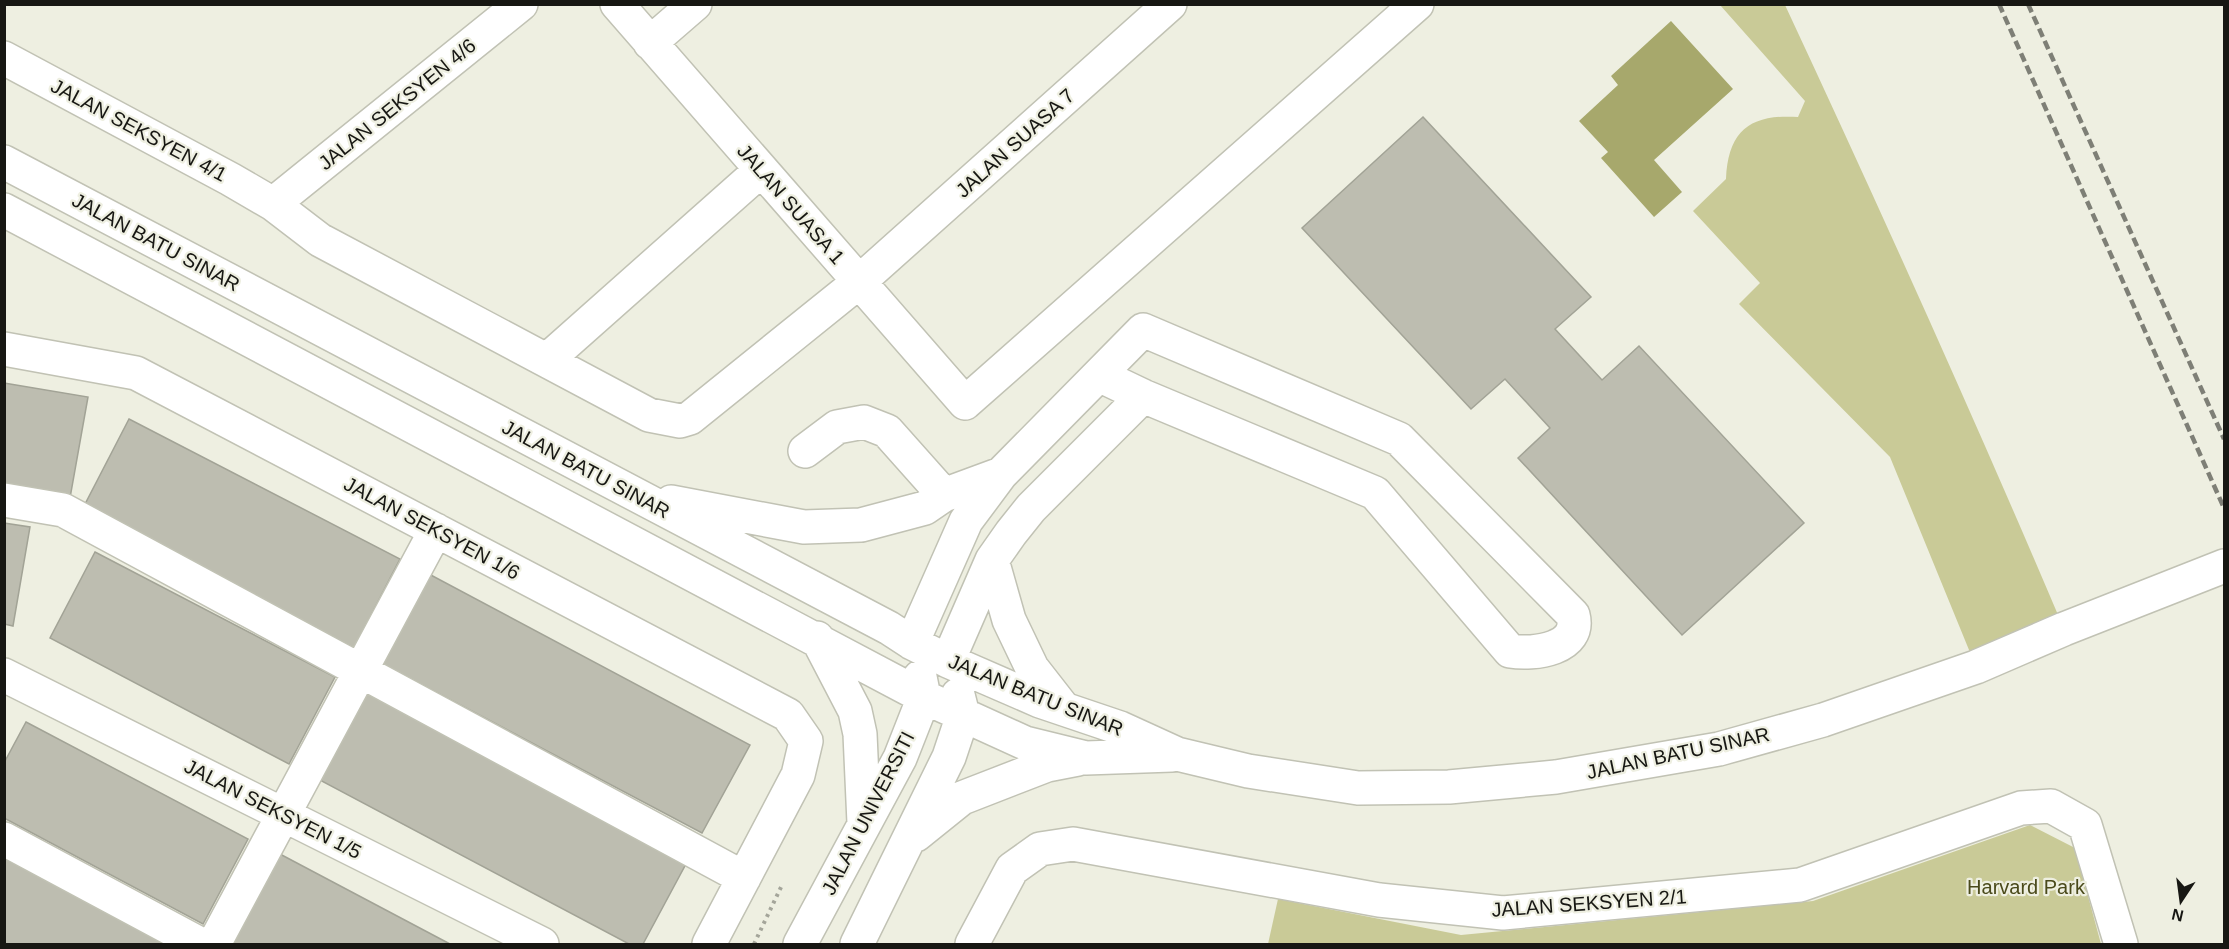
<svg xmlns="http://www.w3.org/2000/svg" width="2229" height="949" font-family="Arial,sans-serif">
	<rect width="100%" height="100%" fill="#eeefe1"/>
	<!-- green -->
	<path fill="#c9ca97" d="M1720,5H1785C1881,211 1975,419 2064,629L1976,667L1890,457L1739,304L1760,283L1693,211L1726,179C1728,130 1751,114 1798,117L1805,101Z
		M2030,825L2075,848L2101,944H1268L1278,899L1461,935L1813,901Z"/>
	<!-- water -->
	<path fill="#a7a86c" d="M1671,21L1733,89L1654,160L1682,192L1654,217L1601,158L1608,152L1579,121L1618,85L1611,76Z"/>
	<!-- building -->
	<path fill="#bdbdb0" stroke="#a2a396" stroke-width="1.5" d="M1423,117L1591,297L1555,329L1602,380L1639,346L1804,523L1682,635L1518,458L1550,428L1505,379L1471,409L1302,228Z
		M4,383L88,397L70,498L4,486Z
		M129,419L400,559L354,648L83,508Z
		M4,523L30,527L13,626L4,624Z
		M95,552L335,677L289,764L50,638Z
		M427,573L750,745L702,833L379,662Z
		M364,689L687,862L643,944H629L316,778Z
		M26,722L248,839L203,924L4,818V763Z
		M278,853L450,944H236L231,942Z
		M4,858L168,944H4Z"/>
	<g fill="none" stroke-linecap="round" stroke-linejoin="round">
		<defs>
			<path id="minor" d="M617,4L965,403L1417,4
				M650,43L695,4
				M4,58L230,179L273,204L320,240L649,415L680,421L690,418L860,281L1170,4
				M4,162L889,628L912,643L948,661L1040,701L1120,728L1177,754L1248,771L1358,788L1449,787L1556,777L1719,749L1823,720L1976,667L2064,629L2224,566
				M273,204L521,4
				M4,210L924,697L1025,743L1086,758L1172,755
				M4,349L136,373L788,715L806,741L798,775L709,944
				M547,360L761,170
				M805,451L837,427L864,422L887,431L944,495
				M4,500L63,510L744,878
				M671,502L804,527L861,525L925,508L944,495L1001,474
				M992,560L1009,620L1032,668L1064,709
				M817,638L855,711L860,734L864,823
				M912,643L966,521L1001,474L1143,330L1399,439L1573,615C1582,649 1534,655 1510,651L1375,493L1143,396L1099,375
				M948,661L992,560L1011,533L1031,508L1143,396
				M4,675L542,944
				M916,835L962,798L1047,765L1078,759
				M4,839L200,944
				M214,944L436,530
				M800,944L900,758L924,697L920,677
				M857,944L949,757L963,715L958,695
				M972,944L1012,869L1040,849L1073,844L1379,900L1503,913L1800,885L2021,808L2051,806L2085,825L2121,944"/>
		</defs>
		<!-- minor casing -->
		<use href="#minor" stroke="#c1c2b4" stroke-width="36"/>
		<!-- path -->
		<path stroke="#a4a59a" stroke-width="4" stroke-dasharray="3 4.5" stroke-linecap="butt" d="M754,944L782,885"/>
		<!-- minor -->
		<use href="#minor" stroke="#fff" stroke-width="33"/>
		<!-- rail -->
		<path stroke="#7e7f76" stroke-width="4.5" stroke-dasharray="9 4.5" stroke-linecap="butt" d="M1999,4L2224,508
			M2028,4L2224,439"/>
	</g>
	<g text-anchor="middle" stroke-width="4.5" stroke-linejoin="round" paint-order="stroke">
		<!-- street labels -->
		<g font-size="20" fill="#171713" stroke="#eeefe1">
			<text transform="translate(397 104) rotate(-39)" y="7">JALAN SEKSYEN 4/6</text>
			<text transform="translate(139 130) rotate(28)" y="7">JALAN SEKSYEN 4/1</text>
			<text transform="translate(1015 143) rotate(-42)" y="7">JALAN SUASA 7</text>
			<text transform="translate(791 204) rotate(49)" y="7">JALAN SUASA 1</text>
			<text transform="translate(156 242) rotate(28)" y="7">JALAN BATU SINAR</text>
			<text transform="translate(586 469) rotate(28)" y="7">JALAN BATU SINAR</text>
			<text transform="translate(432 528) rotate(28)" y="7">JALAN SEKSYEN 1/6</text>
			<text transform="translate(1036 695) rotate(22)" y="7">JALAN BATU SINAR</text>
			<text transform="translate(1678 753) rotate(-12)" y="7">JALAN BATU SINAR</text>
			<text transform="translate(273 809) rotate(27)" y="7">JALAN SEKSYEN 1/5</text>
			<text transform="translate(868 813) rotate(-63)" y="7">JALAN UNIVERSITI</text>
			<text transform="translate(1589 903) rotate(-4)" y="7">JALAN SEKSYEN 2/1</text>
		</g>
		<!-- park labels -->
		<g font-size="20" fill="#4a4a1b" stroke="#eeefe1">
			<text x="2026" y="894">Harvard Park</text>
		</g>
	</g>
	<!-- border -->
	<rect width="2229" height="949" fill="none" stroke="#171713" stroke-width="12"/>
	<!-- north arrow -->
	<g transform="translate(2181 901) rotate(193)" stroke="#eeefe1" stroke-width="4.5" paint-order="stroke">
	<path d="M0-4.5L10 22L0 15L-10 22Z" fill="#171713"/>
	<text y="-9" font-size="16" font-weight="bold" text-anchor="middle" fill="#171713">N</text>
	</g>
</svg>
